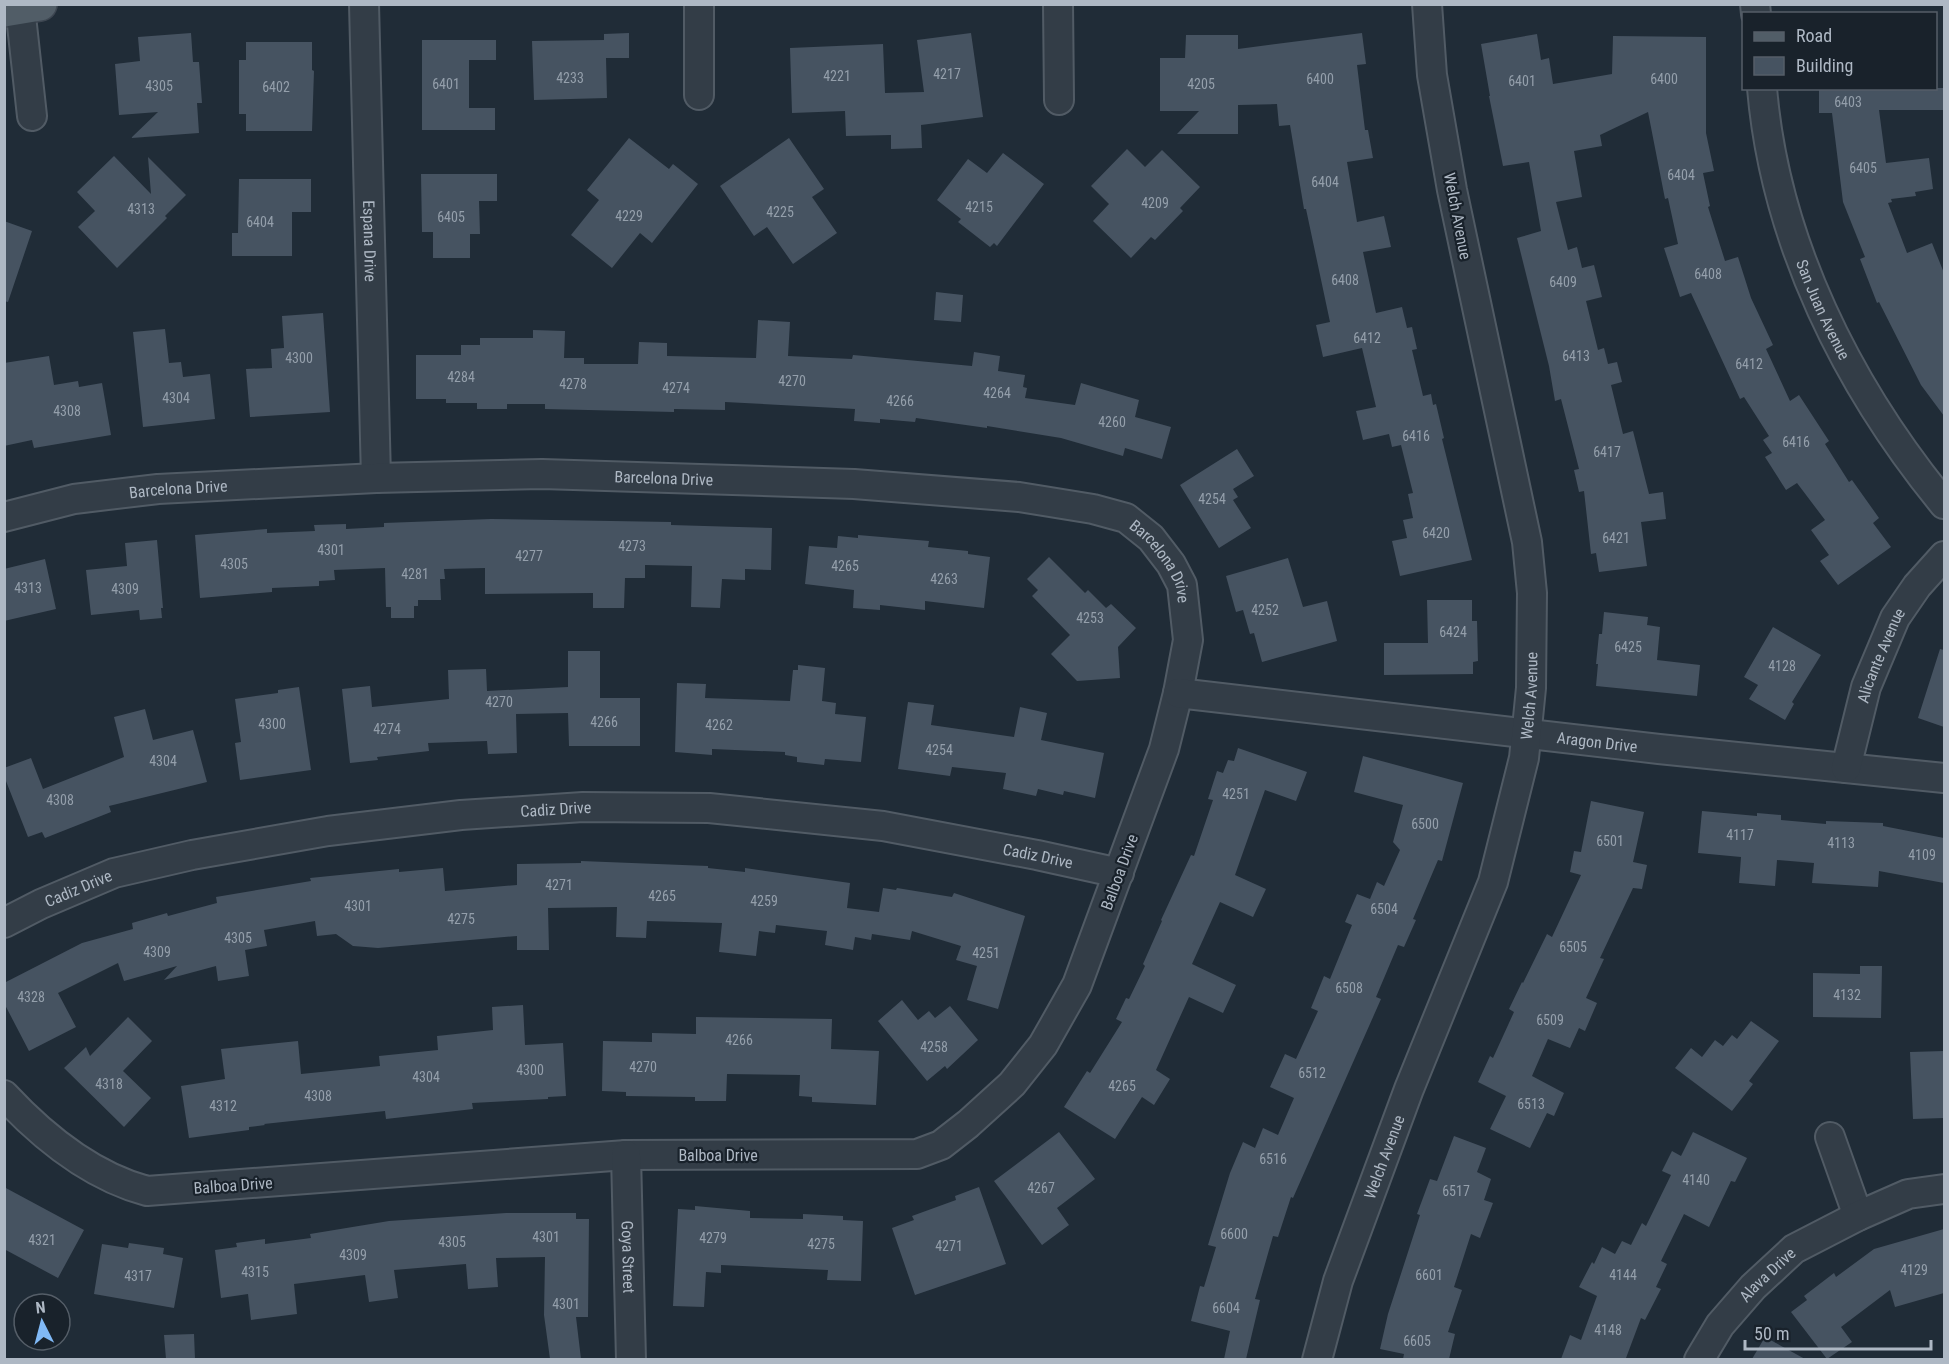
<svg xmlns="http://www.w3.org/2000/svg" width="1949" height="1364" font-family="'Roboto Condensed',sans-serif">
	<rect width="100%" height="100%" fill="#202c37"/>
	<!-- building -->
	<path fill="#465361" d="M191,33L193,62H199L202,103H197L199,133L131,138L158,112L119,115L115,64L140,61L138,37Z
		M629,33V58H606L607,98L534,100L532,41L604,40V34Z
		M971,33L983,117L921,125L922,148L891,149V135L846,136L845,111L792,113L790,48L883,44L885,93L924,92L917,40Z
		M1362,33L1366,64L1357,65L1365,130H1368L1373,158L1347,162L1357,222L1384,216L1391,247L1363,252L1376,313L1402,307L1407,328L1412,327L1417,349L1412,350L1423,396L1431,394L1433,405L1436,404L1444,438L1442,439L1472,560L1400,576L1392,541L1407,538L1403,520L1413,518L1408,494L1413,493L1401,445L1392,447L1389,434L1363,440L1356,411L1376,407L1362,348L1323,357L1316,325L1330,322L1306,209H1304L1290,125L1279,126L1277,104L1238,105V134H1177L1199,111H1160V58H1185L1186,35H1238V49Z
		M1537,34L1541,60L1549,58L1553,84L1612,74L1613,36L1706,37V133L1714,171L1703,173L1710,206L1708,207L1725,261L1738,257L1751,298L1773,345L1766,349L1790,401L1799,395L1829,441L1825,444L1849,482L1852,480L1879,518L1873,523L1891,547L1838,585L1820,561L1829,555L1811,530L1825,520L1797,483L1786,490L1765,457L1772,453L1763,440L1769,436L1744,397L1740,399L1691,293L1680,297L1664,248L1678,244L1668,198L1665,199L1648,112L1600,135L1602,146L1574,151L1582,197L1556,202L1568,250L1577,247L1582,268L1594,265L1602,297L1586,301L1598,350L1604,348L1608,364L1617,362L1622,382L1611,385L1623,434L1633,431L1649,494L1663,492L1666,519L1641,522L1647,566L1599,572L1596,553L1591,554L1584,491L1579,492L1574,470L1579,469L1561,399L1555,401L1549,366L1517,238L1541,231L1529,162L1503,166L1489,96H1490L1481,44Z
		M422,40H496V60H469V108H495V130H422Z
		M246,42H312V70L314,71L312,131H246V114H239V60H246Z
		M1819,88H1944V110H1879L1886,163L1929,158L1933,189L1915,192L1916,196L1891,199L1892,202L1888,203L1907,253L1932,243L1944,273V416L1921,385L1879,302L1877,303L1860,259L1865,257L1843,202L1832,113H1819Z
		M629,138L669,169L673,164L698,184L652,243L640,233L612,268L571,235L599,200L587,190Z
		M789,138L824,189L812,197L837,233L793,264L767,227L754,236L720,186Z
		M1127,149L1145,167L1162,150L1200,187L1180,208L1183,211L1155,240L1151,237L1131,258L1093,221L1109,204L1091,186Z
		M1003,153L1044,184L997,246L994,243L990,247L958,222L961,219L937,200L968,159L987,173Z
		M114,156L151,194L148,157L186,195L165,216L167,218L117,268L78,227L95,211L77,192Z
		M421,174H497V201H479L480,234H470V258H433V232H422Z
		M239,179H311V212H292V256H232V233H238Z
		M4,221L32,231L8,302L4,301Z
		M936,292L963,295L961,322L934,320Z
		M323,313L330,412L250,417L246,369L272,368L271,349L284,348L282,316Z
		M758,320L790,322L788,356L852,359L853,355L972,366L974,352L1000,356L998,371L1025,375L1023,387L1027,388L1025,398L1075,405L1081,383L1139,400L1135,417L1171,427L1162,459L1125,448L1123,456L1061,438L987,426V428L916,418L915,422L880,419V423L854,421L855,409L725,402V410L674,409V412L545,409V404H507V409H477V403H446V399H416V355H461V345H480V338H533V330L565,331L564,358H584V364H638L639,342L667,343V356L756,358Z
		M165,329L169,363L181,362L183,377L210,374L215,419L143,427L133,332Z
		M49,356L54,385L78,381L79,387L102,383L111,435L34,448L32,440L4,446V363Z
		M1237,449L1254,476L1233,489L1238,497L1233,500L1251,528L1219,548L1180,485Z
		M491,519L671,522V525L772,528L771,570L745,569V580L722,579L720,608L691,607L692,566L645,565V578H625L624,608H593V593L485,594V568L444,569L445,579H440L441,600H418V606H414V618H391V607H386L385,568L334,570L335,580L319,581V586L272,588V592L200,598L195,535L267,529V533L315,531L314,525L346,524V529L384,527V523Z
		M858,535L929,541L928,547L968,551V554L990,557L984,608L925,601V610L880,605V610L853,608L854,590L805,584L809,546L837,548L838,536L858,538Z
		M157,540L163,608H161L162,618L140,620L139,610L91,615L86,570L127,566L125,543Z
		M1049,557L1085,593L1088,590L1106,608L1111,604L1136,628L1118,647L1120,678L1077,681L1051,654L1070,635L1032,596L1038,590L1027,579Z
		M1288,558L1303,607L1327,601L1337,641L1262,662L1254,633L1250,634L1243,610L1236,612L1226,576Z
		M45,559L56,609L4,621V569Z
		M1427,600H1472V621H1477L1478,661L1473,662V674L1384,675V643H1428Z
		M1604,612L1648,617L1647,625L1660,627L1657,660L1700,665L1697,696L1596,686L1598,664H1596L1599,634H1602Z
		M1773,627L1821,655L1792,702L1794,704L1785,720L1749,699L1758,685L1744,677Z
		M1940,649L1944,650V727L1918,718Z
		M568,651H600V698H640V746H569L568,713L516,714L517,753L488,754L487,741L428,743L429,751L377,757L378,760L350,763L342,689L370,686L372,707L449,699L448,670L486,669L487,691L568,687Z
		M798,665L825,668L822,701L836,703L835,714L866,717L861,762L825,759L824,765L797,762V757L785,755V752L712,749V755L675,752L677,683L706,684L705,698L790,701L793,670H798Z
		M299,687L311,770L240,780L235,743L241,742L235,699L278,693V690Z
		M908,702L934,705L931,725L1014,737L1020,707L1047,713L1041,740L1104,753L1095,798L1064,791L1063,795L1038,789L1036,796L1003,789L1006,773L952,767L950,776L898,769Z
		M145,709L153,740L193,730L207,782L109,806L111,812L45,838L42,832L28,837L4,776V768L31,758L43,789L124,757L114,717Z
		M1238,748L1307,772L1296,801L1265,790L1235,875L1266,889L1253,917L1220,902L1192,964L1236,985L1223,1013L1189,997L1156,1070L1170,1079L1154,1105L1142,1097L1115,1139L1064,1107L1087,1071L1090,1073L1122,1022L1116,1019L1126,998L1129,999L1145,966L1143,964L1162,921L1161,920L1191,855L1194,856L1213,800L1208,799L1217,771L1223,773L1228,760L1234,761Z
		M1363,756L1463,783L1442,861L1438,860L1413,919L1416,920L1404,947L1398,945L1376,997L1381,999L1293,1198L1291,1197L1278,1237L1273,1236L1255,1299L1260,1300L1246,1359H1224L1230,1331L1191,1321L1200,1286L1204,1287L1216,1247L1208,1245L1230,1173L1243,1142L1255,1148L1263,1128L1278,1135L1294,1098L1270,1087L1285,1054L1296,1059L1318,1011L1311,1008L1324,976L1330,979L1352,925L1345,922L1357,894L1370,899L1377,882L1384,886L1400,850L1393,842L1403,805L1354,792Z
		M1591,801L1644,812L1633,862L1647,865L1642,889L1633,888L1600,958L1604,959L1586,998L1597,1003L1585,1031L1579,1028L1570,1048L1548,1039L1532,1076L1564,1093L1554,1116L1547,1113L1530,1148L1490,1129L1506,1096L1478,1082L1490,1056L1493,1058L1514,1012L1509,1009L1522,982L1523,983L1547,934L1552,937L1581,875L1570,872L1574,851L1581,852Z
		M1702,811L1757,816V813L1781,815V820L1826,824V821L1883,823V826L1944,838V883L1879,871L1878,887L1812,883L1814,863L1777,860L1775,886L1739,883L1741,857L1698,853Z
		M581,861L708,866V868L745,872V868L850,883L847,908L879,912L883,888L896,890L897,888L952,897L954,893L1025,916L998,1009L967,1000L977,966L956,960L961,946L912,931L910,940L872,934L871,940L855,937L853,950L825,945L827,931L776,925L775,933L759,931L756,956L719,952L722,923L647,921L646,938L616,937L617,907L548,908L549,950H517V936L378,948L353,946L336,934L317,936L315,921L264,930L267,946L245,950L249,976L218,981L216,966L164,980L177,966L124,981L118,963L58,993L76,1027L29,1051L4,1003V983L82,943L133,929L132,923L167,913L168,916L217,903L216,897L311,881L310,878L399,869V872L443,868L445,891L517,885V864L581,863Z
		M1860,966H1882L1881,1018L1813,1017V973L1860,974Z
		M902,1000L918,1020L929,1011L935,1018L950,1006L978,1040L947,1069L945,1066L927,1081L878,1021Z
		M523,1005L525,1045L563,1043L566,1096L548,1097V1099L472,1103L473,1109L386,1119L385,1111L264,1124L265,1125L249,1127V1130L189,1138L181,1086L225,1079L221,1049L298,1041L301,1074L380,1066L379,1056L438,1050L437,1036L493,1030L492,1007Z
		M128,1017L152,1041L123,1071L151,1098L124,1127L64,1068L86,1047L90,1056Z
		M696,1017L832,1019L831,1049L879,1051L876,1105L812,1102V1097L799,1096L800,1075L727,1074L726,1101H695V1097L626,1096V1092L602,1091L603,1041L652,1042V1033L696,1034Z
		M1751,1021L1779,1041L1749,1081L1753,1084L1732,1111L1675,1068L1691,1048L1702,1057L1715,1040L1723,1046L1732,1035L1737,1039Z
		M1944,1051V1118L1913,1119L1910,1052Z
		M1059,1132L1095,1179L1057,1208L1069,1225L1042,1245L994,1181Z
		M1693,1132L1747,1158L1735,1182L1731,1181L1709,1227L1684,1214L1661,1261L1667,1264L1656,1287L1661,1289L1645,1320L1641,1318L1626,1358L1627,1359H1561L1570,1335L1581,1340L1597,1296L1579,1287L1592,1262L1594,1264L1602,1247L1615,1254L1622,1241L1631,1245L1642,1223L1646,1226L1671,1175L1662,1171L1672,1151L1681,1156Z
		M1454,1136L1486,1148L1477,1172L1491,1179L1484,1200L1493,1203L1480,1238L1471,1234L1454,1287L1462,1290L1448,1332L1455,1334L1449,1359H1403L1404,1354L1380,1349L1388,1314L1420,1215L1417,1214L1430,1179L1437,1181Z
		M4,1187L84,1230L58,1278L4,1249Z
		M979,1187L1006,1264L915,1295L892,1228L914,1220L912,1216L956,1200L955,1196Z
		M695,1206L750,1211V1218L803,1219V1214L843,1216V1220L863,1221L861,1281L827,1280L828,1270L721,1265V1273L706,1272L704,1307L673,1306L678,1209L695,1210Z
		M506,1213H576V1219H589L588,1317H576L581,1359H550L544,1315L545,1257L496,1258L498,1287L468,1289L466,1264L394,1270L398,1298L369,1302L365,1275L294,1284L297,1314L251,1320L248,1294L221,1298L215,1250L237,1247L236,1243L265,1239V1244L311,1238L310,1234L389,1221Z
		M1944,1229V1293L1895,1307L1890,1290L1841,1327L1852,1342L1827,1359L1791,1312L1807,1300L1804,1296L1834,1273L1836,1277L1874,1249Z
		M129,1243L164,1248L163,1254L183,1258L174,1308L94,1294L102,1244L128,1248Z
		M194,1334L195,1359H166L164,1335Z
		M1765,1337L1805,1359H1752Z"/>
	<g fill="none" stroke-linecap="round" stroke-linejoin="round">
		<defs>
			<g id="minor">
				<path id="s1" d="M364,4L376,478"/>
				<path d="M699,4V95"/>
				<path d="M1058,4L1059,100"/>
				<path d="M1755,4L1756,14"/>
				<path d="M20,7L32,116"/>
				<path id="s2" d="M1762,88C1775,242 1848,387 1944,504"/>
				<path id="s3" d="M4,517L74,499L158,489L376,478L542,474L854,484L1019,497L1093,509L1126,518L1151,538L1171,564L1182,585L1188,640L1178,693L1164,749L1077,985L1043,1045L1012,1084L968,1124L941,1145L917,1154L626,1155L147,1191C91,1176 44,1138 4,1095"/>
				<path id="s4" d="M1178,693L1659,749L1944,778"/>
				<path id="s5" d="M1846,768L1866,687L1895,618L1917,586L1944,556"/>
				<path id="s6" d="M4,923L41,904L114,873L192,855L328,831L461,815L583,807L709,808L883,826L1037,855L1119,873"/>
				<path d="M1830,1137L1858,1216"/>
				<path id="s7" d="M626,1155L631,1360"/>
				<path id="s8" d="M1317,1360L1338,1281L1409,1089L1493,882L1524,758L1531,688L1532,593L1527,542L1452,190L1432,75L1427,4"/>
				<path id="s9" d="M1699,1360L1720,1325L1753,1287L1794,1249L1858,1216L1908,1194L1944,1189"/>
			</g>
			<path id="major" d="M4,10L40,4"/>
		</defs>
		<!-- minor casing -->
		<use href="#minor" stroke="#515b65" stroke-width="32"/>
		<!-- major casing -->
		<use href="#major" stroke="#3d4651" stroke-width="36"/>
		<!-- minor -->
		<use href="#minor" stroke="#333d47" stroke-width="28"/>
		<!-- major -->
		<use href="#major" stroke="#515d67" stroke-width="33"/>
	</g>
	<g text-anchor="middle" stroke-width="4.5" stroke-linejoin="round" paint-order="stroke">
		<!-- number labels -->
		<g font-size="14" fill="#949fab">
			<text x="947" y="79">4217</text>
			<text x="837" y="81">4221</text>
			<text x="570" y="83">4233</text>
			<text x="1320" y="84">6400</text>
			<text x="1664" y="84">6400</text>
			<text x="1522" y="86">6401</text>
			<text x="446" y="89">6401</text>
			<text x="1201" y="89">4205</text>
			<text x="159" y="91">4305</text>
			<text x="276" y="92">6402</text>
			<text x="1848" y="107">6403</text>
			<text x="1863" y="173">6405</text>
			<text x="1681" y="180">6404</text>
			<text x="1325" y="187">6404</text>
			<text x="1155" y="208">4209</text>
			<text x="979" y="212">4215</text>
			<text x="141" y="214">4313</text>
			<text x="780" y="217">4225</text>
			<text x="629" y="221">4229</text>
			<text x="451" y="222">6405</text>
			<text x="260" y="227">6404</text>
			<text x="1708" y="279">6408</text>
			<text x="1345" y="285">6408</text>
			<text x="1563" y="287">6409</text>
			<text x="1367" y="343">6412</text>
			<text x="1576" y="361">6413</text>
			<text x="299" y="363">4300</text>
			<text x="1749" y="369">6412</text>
			<text x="461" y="382">4284</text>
			<text x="792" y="386">4270</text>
			<text x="573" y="389">4278</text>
			<text x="676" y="393">4274</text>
			<text x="997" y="398">4264</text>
			<text x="176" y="403">4304</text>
			<text x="900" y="406">4266</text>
			<text x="67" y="416">4308</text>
			<text x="1112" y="427">4260</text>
			<text x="1416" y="441">6416</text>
			<text x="1796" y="447">6416</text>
			<text x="1607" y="457">6417</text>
			<text x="1212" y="504">4254</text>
			<text x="1436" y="538">6420</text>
			<text x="1616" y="543">6421</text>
			<text x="632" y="551">4273</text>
			<text x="331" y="555">4301</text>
			<text x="529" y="561">4277</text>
			<text x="234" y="569">4305</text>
			<text x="845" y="571">4265</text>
			<text x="415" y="579">4281</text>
			<text x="944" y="584">4263</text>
			<text x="28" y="593">4313</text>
			<text x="125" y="594">4309</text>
			<text x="1265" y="615">4252</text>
			<text x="1090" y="623">4253</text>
			<text x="1453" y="637">6424</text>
			<text x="1628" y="652">6425</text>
			<text x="1782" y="671">4128</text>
			<text x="499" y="707">4270</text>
			<text x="604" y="727">4266</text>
			<text x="272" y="729">4300</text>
			<text x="719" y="730">4262</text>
			<text x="387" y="734">4274</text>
			<text x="939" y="755">4254</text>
			<text x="163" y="766">4304</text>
			<text x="1236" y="799">4251</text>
			<text x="60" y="805">4308</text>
			<text x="1425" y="829">6500</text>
			<text x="1740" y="840">4117</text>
			<text x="1610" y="846">6501</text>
			<text x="1841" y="848">4113</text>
			<text x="1922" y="860">4109</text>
			<text x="559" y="890">4271</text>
			<text x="662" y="901">4265</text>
			<text x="764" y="906">4259</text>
			<text x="358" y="911">4301</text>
			<text x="1384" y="914">6504</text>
			<text x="461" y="924">4275</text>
			<text x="238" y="943">4305</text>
			<text x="1573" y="952">6505</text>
			<text x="157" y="957">4309</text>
			<text x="986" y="958">4251</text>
			<text x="1349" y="993">6508</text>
			<text x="1847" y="1000">4132</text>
			<text x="31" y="1002">4328</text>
			<text x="1550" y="1025">6509</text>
			<text x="739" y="1045">4266</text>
			<text x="934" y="1052">4258</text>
			<text x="643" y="1072">4270</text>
			<text x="530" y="1075">4300</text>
			<text x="1312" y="1078">6512</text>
			<text x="426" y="1082">4304</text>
			<text x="109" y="1089">4318</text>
			<text x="1122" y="1091">4265</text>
			<text x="318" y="1101">4308</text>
			<text x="1531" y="1109">6513</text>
			<text x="223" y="1111">4312</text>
			<text x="1273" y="1164">6516</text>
			<text x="1696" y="1185">4140</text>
			<text x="1041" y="1193">4267</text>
			<text x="1456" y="1196">6517</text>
			<text x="1234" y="1239">6600</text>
			<text x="546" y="1242">4301</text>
			<text x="713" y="1243">4279</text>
			<text x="42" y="1245">4321</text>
			<text x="452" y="1247">4305</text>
			<text x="821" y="1249">4275</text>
			<text x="949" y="1251">4271</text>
			<text x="353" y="1260">4309</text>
			<text x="1914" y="1275">4129</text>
			<text x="255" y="1277">4315</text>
			<text x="1429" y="1280">6601</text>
			<text x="1623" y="1280">4144</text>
			<text x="138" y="1281">4317</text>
			<text x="566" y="1309">4301</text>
			<text x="1226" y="1313">6604</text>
			<text x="1608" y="1335">4148</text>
			<text x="1417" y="1346">6605</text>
		</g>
		<!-- street labels -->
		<g font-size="16" fill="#aeb8c4" stroke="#19222b">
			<text transform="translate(1458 216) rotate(79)" y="6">Welch Avenue</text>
			<text dy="6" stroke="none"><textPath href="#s1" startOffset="237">Espana Drive</textPath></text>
			<text dy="6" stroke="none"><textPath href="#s2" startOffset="231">San Juan Avenue</textPath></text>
			<text dy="6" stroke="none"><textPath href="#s3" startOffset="663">Barcelona Drive</textPath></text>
			<text dy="6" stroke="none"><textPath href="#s3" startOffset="177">Barcelona Drive</textPath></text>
			<text dy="6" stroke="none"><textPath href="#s3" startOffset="1185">Barcelona Drive</textPath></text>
			<text dy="6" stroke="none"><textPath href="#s5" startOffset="118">Alicante Avenue</textPath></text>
			<text dy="6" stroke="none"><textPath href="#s8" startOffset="700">Welch Avenue</textPath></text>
			<text dy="6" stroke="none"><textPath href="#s4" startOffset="422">Aragon Drive</textPath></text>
			<text dy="6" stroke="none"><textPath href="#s6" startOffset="568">Cadiz Drive</textPath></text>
			<text dy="6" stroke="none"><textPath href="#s6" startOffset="1054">Cadiz Drive</textPath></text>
			<text transform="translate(1119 872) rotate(-70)" y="6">Balboa Drive</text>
			<text dy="6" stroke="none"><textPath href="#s6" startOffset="82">Cadiz Drive</textPath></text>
			<text x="718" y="1161">Balboa Drive</text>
			<text dy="6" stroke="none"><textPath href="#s8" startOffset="214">Welch Avenue</textPath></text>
			<text transform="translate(233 1185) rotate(-4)" y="6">Balboa Drive</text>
			<text dy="6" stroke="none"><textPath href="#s7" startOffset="102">Goya Street</textPath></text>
			<text dy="6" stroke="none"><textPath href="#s9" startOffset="110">Alava Drive</textPath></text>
		</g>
	</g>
	<!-- border -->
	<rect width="1949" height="1364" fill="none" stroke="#aeb8c4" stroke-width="12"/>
	<!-- legend -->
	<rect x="1742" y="12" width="195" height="78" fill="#19222b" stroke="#555e68" stroke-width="1.5"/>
	<rect x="1754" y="32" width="30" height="9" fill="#515d67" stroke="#555e68" stroke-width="1.5"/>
	<text x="1796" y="42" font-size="18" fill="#aeb8c4">Road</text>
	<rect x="1754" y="57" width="30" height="18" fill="#465361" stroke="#555e68" stroke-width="1.5"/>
	<text x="1796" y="72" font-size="18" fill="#aeb8c4">Building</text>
	<!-- north arrow -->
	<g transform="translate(42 1322) rotate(354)"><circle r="28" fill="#19222b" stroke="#555e68" stroke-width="1.5"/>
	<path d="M0-4.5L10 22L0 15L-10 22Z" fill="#80b9f6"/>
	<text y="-9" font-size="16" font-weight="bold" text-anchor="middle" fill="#aeb8c4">N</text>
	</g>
	<!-- scale -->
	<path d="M1745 1340v9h186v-9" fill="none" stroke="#aeb8c4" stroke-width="3"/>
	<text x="1754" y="1340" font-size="18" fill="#aeb8c4" stroke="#19222b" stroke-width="4.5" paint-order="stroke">50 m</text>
</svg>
